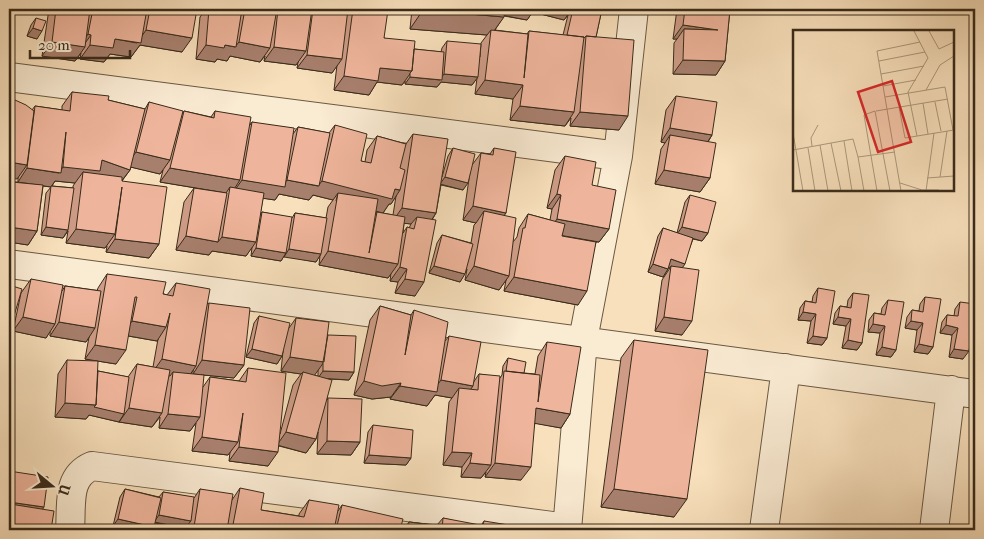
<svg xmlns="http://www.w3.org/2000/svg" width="984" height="539" font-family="'IM FELL French Canon',serif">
	<rect width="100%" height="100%" fill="#f8e0bc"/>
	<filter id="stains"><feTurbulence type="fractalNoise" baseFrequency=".004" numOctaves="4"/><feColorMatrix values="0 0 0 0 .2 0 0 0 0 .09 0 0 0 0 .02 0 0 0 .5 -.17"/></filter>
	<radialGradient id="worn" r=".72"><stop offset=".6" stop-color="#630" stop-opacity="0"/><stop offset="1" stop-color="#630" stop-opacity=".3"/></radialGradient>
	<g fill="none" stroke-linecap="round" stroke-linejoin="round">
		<defs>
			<path id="minor" d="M9,77L618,156L634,9
				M9,264L975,394
				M70,530C72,505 66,477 92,466L568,528
				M567,530L583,340L618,156
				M764,530L786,368
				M934,530L951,390"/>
		</defs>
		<!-- minor casing -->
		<use href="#minor" stroke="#695842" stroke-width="30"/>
		<!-- minor -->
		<use href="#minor" stroke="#faebd3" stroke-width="28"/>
	</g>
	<!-- wall -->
	<path fill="#ce9c86" stroke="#392b1a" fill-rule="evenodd" d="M49,9H197L182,52L140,45L131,57L110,54L104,62L80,59L81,53L75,61L42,56Z
		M206,9H348L347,15L351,9H376L384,38L414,49L441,52L442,48L447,41L480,57L481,43L487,35L410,29L412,9H533L532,13L527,20L504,16L495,30L527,34L529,31L563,35L568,15L564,20L533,12L534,9H602L596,37L619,130L570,126L571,118L565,126L510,120L513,99L475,94L477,78L472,85L441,82L437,87L405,84V81L402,85L377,82L369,95L334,90L337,65L332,73L297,68L298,62L296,65L264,61L265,56L260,62L230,56L227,61L217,59L215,62L196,59L200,17Z
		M677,9H730L725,61L716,75L673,74L674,43L677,39H673Z
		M36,18L37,39L27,36L31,25Z
		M72,92L108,100L145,109L149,102L182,114L184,111L211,117L215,111L250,125L252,122L293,134L298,127L329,133L335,125L361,161L365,162L367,150L377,136L406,144L413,134L442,177L448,156L453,148L472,165L481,153L490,154L494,148L506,213L504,215L513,242L517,237L519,228L528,214L550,220L552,209L547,208L555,170L565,156L592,185L609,229L599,242H596L578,305L504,291L506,280L499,290L465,280L467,269L460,282L429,273L437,243L442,235L471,243L474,225L476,223L463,220L470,172L463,190L441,185L436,213L432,220L415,296L395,293L398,282L390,281L391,273L388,278L319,265L320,255L316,262L284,256L281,261L251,256L252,247L246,256L212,251L209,255L176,250L184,202L194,188L226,193L160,182L163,170L160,174L131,167L130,170L122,181L159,244L149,258L106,252L107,246L105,248L66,243L68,231L63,238L41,235L46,193L51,187L43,186L37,231L28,245L9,242V186L12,182H18V177L17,179L32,110L35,106L62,110V106ZM55,181L75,183L73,186V188L52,186ZM279,194L309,200L313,195L333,200L328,207L326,218L295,213L292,218L262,212L260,215L263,198L275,200ZM396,196L393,215L377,212L375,215L376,211L383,213L389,204H391ZM404,223L411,224L409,228L407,227L403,233Z
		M676,96L712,135L708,142L710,178L700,192L655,184L661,149L665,143L661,142L666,110Z
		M690,195L708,233L702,241L693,239L682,268V335L655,331L662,280L670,268L669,267L663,277L648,272L658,236L663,228L677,233L685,202Z
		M107,274L167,295L176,283L207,304L209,303L244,365L234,378L193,374V370L191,374L203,387L210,377L239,381L248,368L280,434L293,385L301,374L281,371L283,351L282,356L277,364L246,357L254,323L259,316L289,328L296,318L328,335L354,372L349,380L328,379L327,400L328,398L360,442L351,455L317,454L318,432L316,439L306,453L279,446L268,466L229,461L230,452L228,455L192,451L196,423L190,431L159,428L160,417L152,427L119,422L120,421L119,422L89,415L86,419L55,417L58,374L67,360L98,371L128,377L137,364L153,367L158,339L157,341L128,336L116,364L85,359L89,337L86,342L50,336V331L46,338L13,331L21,293L31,279L62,291L65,286L97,291L98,288ZM318,370V376L314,375Z
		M818,288L827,338L822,345L807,343L811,321L798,320L800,308L805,301L812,302L813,296Z
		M853,293L862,343L857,350L842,348L846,326L833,324L835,313L840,306L847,307L848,300Z
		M925,297L933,347L928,354L914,352L917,330L905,328L907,317L912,310L919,311L920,304Z
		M888,300L896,350L891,357L876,355L880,333L868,332L869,320L874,313L881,314L882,308Z
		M960,302L963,359L949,357L952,335L940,333L942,322L947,315L954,316L955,309Z
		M380,306L411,315L414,310L445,341L449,336L473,383L479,374L500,378L502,375L503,366L508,358L524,373L535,374L538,356L547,342L570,414L561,428L535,423L521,480L485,477L486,472L481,478L461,477L462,467L443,465L449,402L452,398L435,395L427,406L390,399L391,397L372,399L354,395L370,320Z
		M634,340L674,517L601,507L621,358Z
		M373,425L411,458L406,465L364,463L368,432Z
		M240,488L261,510L299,516V514L309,500L338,511L342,505L400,530H186L187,526L185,528L155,523L151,530H130L113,526L120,497L125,489L159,497L163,492L194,498L200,489L232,500Z
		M443,518L480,527L484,521L514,530H403L409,522L437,525Z"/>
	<!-- shaded-wall -->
	<path fill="#a77f6d" stroke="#392b1a" d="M500,9H511L532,13L527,20L496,14Z
		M535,9H556L570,12L564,20L533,12Z
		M423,10L504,17L491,35V30L487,35L410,29Z
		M683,25L718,30L684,29L677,39H673Z
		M33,28L42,31L37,39L27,36Z
		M146,30L192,38L182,52L140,45L131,57L110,54L104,62L80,59L90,45L115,39L137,43Z
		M88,34L91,35L83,46L85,47L75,61L42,56L52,42L80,46Z
		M239,42L270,48L260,62L230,56L227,61L217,59L215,62L196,59L206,45H225L235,47Z
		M274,47L306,51L296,65L264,61Z
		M307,55L342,59L332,73L297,68Z
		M683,60L725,61L716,75L673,74Z
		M380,68L412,71L402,85L377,82L369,95L334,90L344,76Z
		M444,74L478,77L472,85L441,82L437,87L405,84L410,77L440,80Z
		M485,80L523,85L513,99L475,94Z
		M520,106L574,112L565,126L510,120Z
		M580,112L628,116L619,130L570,126Z
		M670,128L712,135L703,149L670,135L665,143L661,142Z
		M136,152L170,160L160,174L126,166Z
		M102,160L130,170L120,183L83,172L75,183L55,181L51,187L18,182L27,168L59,173L63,167Z
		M9,162L27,165L17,179L9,178Z
		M170,168L240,180L231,194L230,187L226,193L160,182Z
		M664,170L710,178L700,192L655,184Z
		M445,177L468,183L463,190L440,184Z
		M242,180L283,186L287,180L318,186L322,181L400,190L391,204H389L383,213L336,201L338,193L333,200L313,195L309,200L279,194L275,200L232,194Z
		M557,194L561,195L552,209L547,208Z
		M473,206L506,213L496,227L484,211L476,223L463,220Z
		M402,208L436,213L427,227L417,217L411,224L392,222Z
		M557,219L609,229L599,242L547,233Z
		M9,227L37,231L28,245L9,242Z
		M46,227L68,230L63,238L41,235Z
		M682,227L708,233L702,241L677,234Z
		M76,229L115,234L105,248L66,243Z
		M186,236L218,242L222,237L256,242L246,256L212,251L209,255L176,250Z
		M115,239L159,244L149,258L106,252Z
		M256,248L286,253L281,261L251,256Z
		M289,249L321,254L316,262L284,257Z
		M328,251L398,264L388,278L319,265Z
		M671,259L685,264L680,271L671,266L670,268L666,267Z
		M653,264L668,269L663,277L648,272Z
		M434,266L465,274L460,282L429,273Z
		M474,266L509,276L499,290L465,280Z
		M400,267L407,269L398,282L390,281Z
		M514,277L587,291L578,305L504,291Z
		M405,279L424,282L415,296L395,293Z
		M803,312L816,314L811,321L798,320Z
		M9,315L14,316L9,324Z
		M23,317L55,324L46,338L13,331Z
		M664,317L692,321L682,335L655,331Z
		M838,317L851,319L846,326L833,324Z
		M132,321L166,327L157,341L123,335Z
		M911,321L923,323L917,330L905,328Z
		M59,322L95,328L86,342L50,336Z
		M873,324L885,326L880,333L868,332Z
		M946,325L958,328L952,335L940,333Z
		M813,336L827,338L822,345L807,343Z
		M848,340L862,343L857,350L842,348Z
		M919,344L933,347L928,354L914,352Z
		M95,345L126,350L116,364L85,359Z
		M882,347L896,350L891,357L876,355Z
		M252,349L282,356L277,364L246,357Z
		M954,349L969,351L963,359L949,357Z
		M290,357L324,362L314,376L303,372L301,374L281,371Z
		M162,359L196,366L187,379L173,372L170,376L152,373Z
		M202,360L244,365L234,378L193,374Z
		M323,371L354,372L349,380L318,378Z
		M441,380L473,386L463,400L459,388L452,398L435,395L427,406L390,399L400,386L433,391Z
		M364,381L401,383L391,397L372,399L354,395Z
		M65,403L96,405L124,414L119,422L89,415L86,419L55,417Z
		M129,408L162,413L152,427L119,422Z
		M536,408L570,414L561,428L527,422Z
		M168,414L200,417L190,431L159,428Z
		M286,432L316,439L306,453L277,445Z
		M202,437L238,442L228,455L192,451Z
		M327,441L360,442L351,455L317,454Z
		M239,447L278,452L268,466L229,461Z
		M452,452L472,453L462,467L443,465Z
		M369,455L411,458L406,465L364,463Z
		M470,463L491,465L481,478L461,477Z
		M495,463L531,467L521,480L485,477Z
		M614,489L687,499L674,517L601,507Z
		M9,502L44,507L39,515L10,504L9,506Z
		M159,515L191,521L185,528L154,522Z
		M118,519L154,527L151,530H130L113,526Z
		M194,527L212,530H192Z"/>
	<!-- building -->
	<path fill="#efb59c" stroke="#392b1a" d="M56,9H90L85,47L52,42Z
		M93,9H147L141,43L115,39L113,48L90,45L91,35L88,34Z
		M150,9H197L192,38L146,30Z
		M209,9H242L236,47L225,45L224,48L206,45Z
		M245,9H277L270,48L239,42Z
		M278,9H312L306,51L274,47Z
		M313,9H348L342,59L307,55Z
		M353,9H376L388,10L384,38L415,41L412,71L380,68L378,81L344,76Z
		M423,9H505L504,17L423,10Z
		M511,9H533L532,13Z
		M556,9H570V12Z
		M573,9H602L596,37L586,36L584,38V37L567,35Z
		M685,9H730L725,61L683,60L684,29L718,30L683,25Z
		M36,18L46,21L42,31L33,28Z
		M491,30L528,34L524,78L529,31L584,37L574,112L520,106L523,85L485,80Z
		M586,36L634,40L628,116L580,112Z
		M447,41L481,44L478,77L444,74Z
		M414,49L444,52L442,80L410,77V73L412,71Z
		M72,92L109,96L108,100L145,109L130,170L102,160L100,171L63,167L66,132L61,173L27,168L35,106L70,111Z
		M676,96L717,102L712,135L670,128Z
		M9,99L15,100L26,105L34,111L27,165L9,162Z
		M149,102L183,111L170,160L136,152Z
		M184,111L214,118L215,111L251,117L240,180L170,168Z
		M252,122L294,128L285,187L242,180Z
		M335,125L367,134L361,161L371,163L377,136L406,144L400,168L405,170L400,190L395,189L392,199L322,181Z
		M298,127L330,133L319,186L287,180Z
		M413,134L448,139L436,213L402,208Z
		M670,135L716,143L710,178L664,170Z
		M453,148L475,154L468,183L445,177Z
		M494,148L516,152L506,213L473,206L481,153L493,155Z
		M565,156L596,162L592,185L616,190L609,229L557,219L561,195L557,194Z
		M83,172L122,177V181L167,187L159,244L115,239L122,187L115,234L76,229Z
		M12,182L43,185L37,231L9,227V206Z
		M51,186L74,188L68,230L46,227Z
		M230,187L264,193L256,242L222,237Z
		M194,188L227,193L218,242L186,236Z
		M338,193L378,199L369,253L377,212L405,217L398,264L328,251Z
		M690,195L716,202L708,233L682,227Z
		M484,211L516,218L509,276L474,266Z
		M262,212L292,217L286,253L256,248Z
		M295,213L327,218L321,254L289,249Z
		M528,214L565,224L562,236L596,242L587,291L514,277L523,228H525Z
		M417,217L436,220L424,282L405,279L407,269L400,267L407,227L414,229Z
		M663,228L693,238L685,264L671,259L668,269L653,264Z
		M442,235L473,244L465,274L434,266Z
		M671,266L699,270L692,321L664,317Z
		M107,274L166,282L163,294L173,296L176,283L210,289L196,366L162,359L170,313L166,327L132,321L137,297H135L126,350L95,345Z
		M31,279L63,285L55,324L23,317Z
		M9,285L22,289L14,316L9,315Z
		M65,286L101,291L95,328L59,322Z
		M818,288L835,291L827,338L813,336L816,314L803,312L805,301L816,303Z
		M853,293L869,295L862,343L848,340L851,319L838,317L840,306L851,308Z
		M925,297L941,299L933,347L919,344L923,323L911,321L912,310L923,312Z
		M888,300L904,302L896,350L882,347L885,326L873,324L874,313L885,315Z
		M960,302L975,304V311L969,351L954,349L958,328L946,325L947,315L958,316Z
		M209,303L250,308L244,365L202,360Z
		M380,306L411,315L405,355L414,310L448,322L437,392L400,386L401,383L382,386L364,381Z
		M259,316L290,323L282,356L252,349Z
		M296,318L329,322L324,362L290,357Z
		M328,335L356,336L354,372L323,371V362Z
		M449,336L481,342L473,386L441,380Z
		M634,340L708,350L687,499L614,489Z
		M547,342L581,347L570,414L536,408L531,467L495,463L504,371L540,375L538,402Z
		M508,358L526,362L524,373L506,371Z
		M67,360L98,361L96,405L65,403Z
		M137,364L170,370L162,413L129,408Z
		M248,368L286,373L278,452L239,447L243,413L238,442L202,437L210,377L246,382Z
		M98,371L129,377L124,414L94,407L96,405Z
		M173,372L204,375L200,417L168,414Z
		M303,372L332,380L316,439L286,432Z
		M479,374L500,376L491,465L470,463L472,453L452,452L459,388L478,390Z
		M328,398L362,399L360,442L327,441Z
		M373,425L413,430L411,458L369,455Z
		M9,471L48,477L44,507L9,502Z
		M240,488L264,493L261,510L304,517L309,500L339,505L334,530H232Z
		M125,489L161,498L154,527L118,519Z
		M200,489L233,494L227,530H212L194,527Z
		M163,492L194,497L191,521L159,515Z
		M10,504L54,511L51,530H9V512Z
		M342,505L403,519L400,530H336Z
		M443,518L480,525L479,530H442Z
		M484,521L515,526L514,530H482Z
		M409,522L439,526L438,530H408Z"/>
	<!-- overview -->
	<g transform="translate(793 30)">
		<rect width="161" height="161" fill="#f8e0bc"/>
		<path fill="none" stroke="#ac987b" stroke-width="1" d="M121,1L135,28L115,62L124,106M136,1L146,19L161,12M86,31L132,22M88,44L131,36M90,56L123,50M133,60L147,35L161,26M92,67L152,57L160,100M142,72L148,101M130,73L135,104M106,77L112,108L161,100M83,81L155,69M0,103L10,161M51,111L59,161M38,113L48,161M27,115L35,161M19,116L18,108L25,95M15,118L22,161M0,120L60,109L65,127L102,122M65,127L71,161M147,147L154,101M134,148L161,146M107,153L129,160H146M84,161L71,85L82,81L97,161M108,161L84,21L127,12M133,161L141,103"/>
		<path fill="#d62828" fill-opacity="0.15" stroke="#d62828" stroke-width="2.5" d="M99,51L118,112L85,122L65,62Z"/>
		<rect width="161" height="161" fill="none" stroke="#392b1a" stroke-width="2.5"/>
	</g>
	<!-- margin -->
	<rect width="984" height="539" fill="none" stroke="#f8e0bc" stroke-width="30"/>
	<rect x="10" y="10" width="964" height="519" fill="none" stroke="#392b1a" stroke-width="2.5"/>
	<rect x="15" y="15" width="954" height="509" fill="none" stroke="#392b1a"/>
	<!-- north arrow -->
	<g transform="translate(52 486) rotate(108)" stroke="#faebd3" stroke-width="4" paint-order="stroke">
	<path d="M0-4L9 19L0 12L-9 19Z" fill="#392b1a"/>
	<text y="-8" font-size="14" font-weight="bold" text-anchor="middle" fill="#392b1a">U</text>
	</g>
	<!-- scale -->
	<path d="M30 50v8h100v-8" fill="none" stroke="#392b1a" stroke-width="2.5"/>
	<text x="38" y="50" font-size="15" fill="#392b1a" stroke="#faebd3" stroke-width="4" paint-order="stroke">20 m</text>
	<rect width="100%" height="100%" filter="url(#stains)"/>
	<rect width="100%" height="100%" fill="url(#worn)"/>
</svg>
